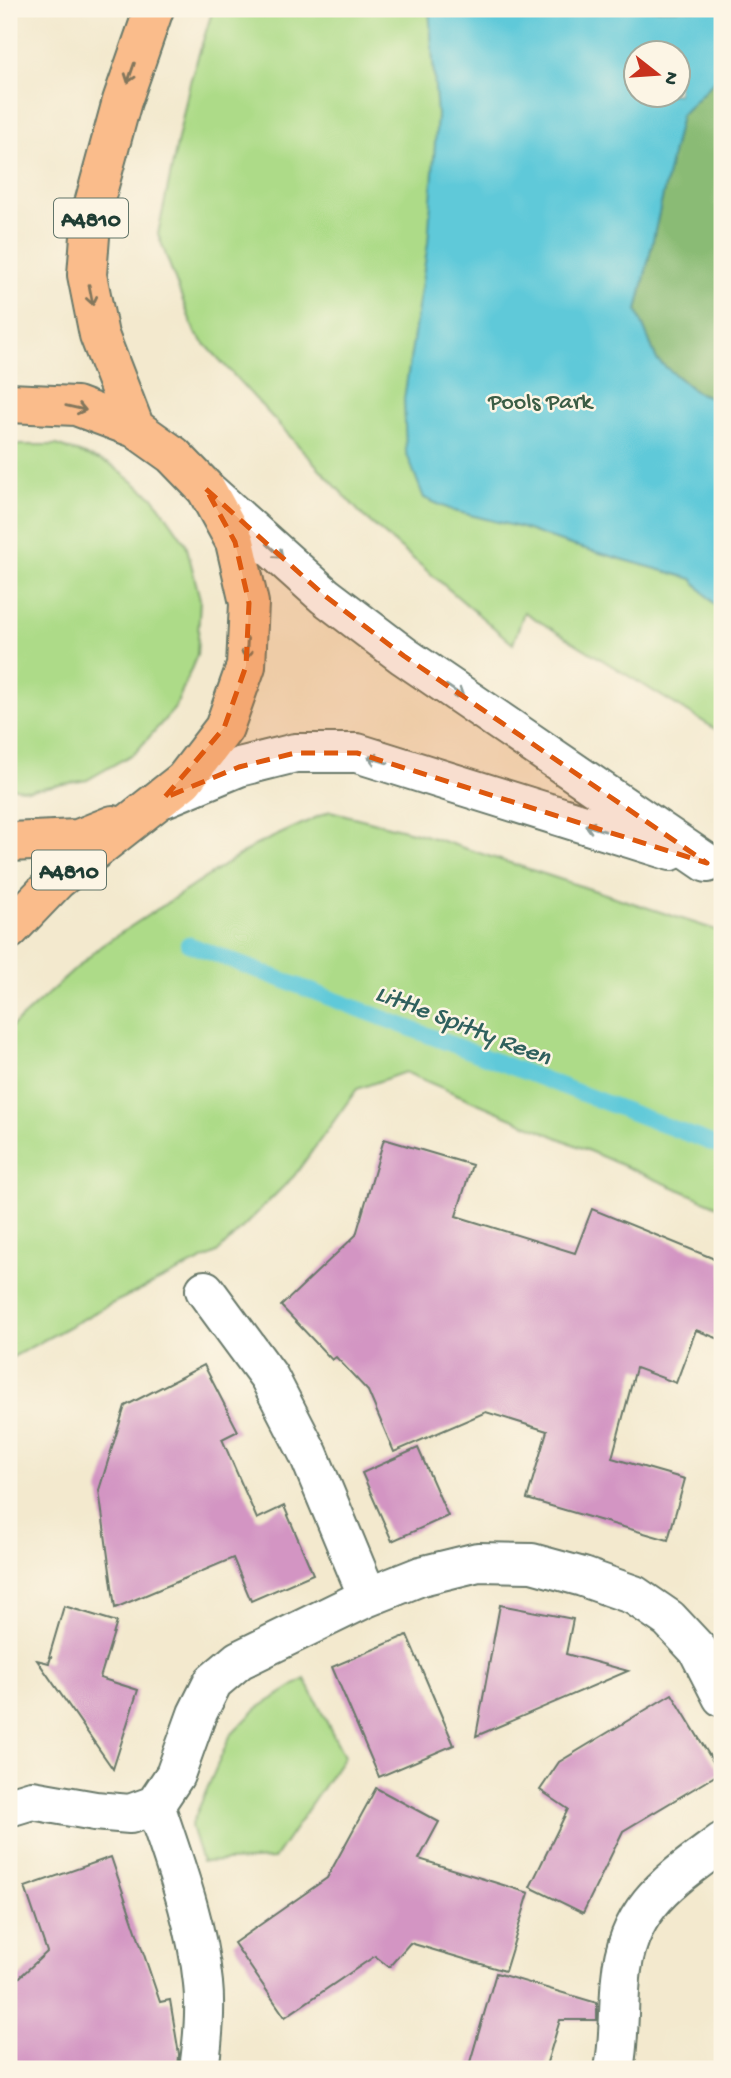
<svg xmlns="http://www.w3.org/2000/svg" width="731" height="2078" font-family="'Gochi Hand',sans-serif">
	<rect width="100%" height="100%" fill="#fcf5e5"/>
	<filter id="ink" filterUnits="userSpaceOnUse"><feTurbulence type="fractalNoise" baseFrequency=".0143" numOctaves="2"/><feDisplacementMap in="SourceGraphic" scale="14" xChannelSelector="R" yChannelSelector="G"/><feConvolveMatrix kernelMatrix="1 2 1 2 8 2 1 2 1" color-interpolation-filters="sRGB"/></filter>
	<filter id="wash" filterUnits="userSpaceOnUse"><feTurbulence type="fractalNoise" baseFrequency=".00686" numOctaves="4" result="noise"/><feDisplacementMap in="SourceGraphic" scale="28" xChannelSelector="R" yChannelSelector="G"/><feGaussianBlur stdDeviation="1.57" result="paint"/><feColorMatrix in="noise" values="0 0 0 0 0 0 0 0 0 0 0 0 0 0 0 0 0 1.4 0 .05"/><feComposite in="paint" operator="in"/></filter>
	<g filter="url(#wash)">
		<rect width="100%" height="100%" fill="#f3e9ce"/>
		<!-- green -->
		<path fill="#addb88" stroke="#668c5e" stroke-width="2" fill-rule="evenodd" d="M213,9H722V733L524,612L513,644L363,516L195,333L158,234L190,82ZM636,52H678V94H636Z
			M9,445H57L110,464L154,498L186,544L200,599L197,655L175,708L136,752L87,780L29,790L9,787Z
			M330,811L424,835L722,932V1208L405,1072L357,1089L294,1176L217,1253L105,1307L9,1359V1029L101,946L254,846Z
			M305,1679L344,1756L274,1859L202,1862L191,1826L230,1736L256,1709Z"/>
		<!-- forest -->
		<path fill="#8abb74" stroke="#547c54" stroke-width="2" d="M722,73V401L696,392L657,360L637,311L681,115Z"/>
		<!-- water -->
		<path fill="#5fc9d9" stroke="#3f8386" stroke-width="2" fill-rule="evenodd" d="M429,9H722V73L681,115L637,311L657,360L696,392L722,401V613L692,579L564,543L522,528L454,511L424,498L406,452L404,399L428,243L437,115ZM636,52H678V94H636Z"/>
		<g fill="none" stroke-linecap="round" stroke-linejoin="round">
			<!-- stream -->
			<path stroke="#5fc9d9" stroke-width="16" d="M188,944L722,1147"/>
		</g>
		<g id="blocks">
			<!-- building -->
			<path fill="#d395c3" d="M384,1139L472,1165L456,1216L575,1253L592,1209L722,1262V1340L696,1330L676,1383L636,1368L612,1458L685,1479L668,1540L527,1499L547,1431L486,1412L394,1452L368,1391L336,1357L332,1360L281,1306L356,1235Z
				M204,1365L238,1431L222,1439L257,1519L284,1506L313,1574L251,1601L233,1558L115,1608L99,1490L125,1406Z
				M418,1448L448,1516L392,1541L362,1473Z
				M500,1605L573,1619L566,1654L628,1671L476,1736Z
				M64,1606L117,1622L100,1678L138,1690L113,1769L37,1660L49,1663L51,1657H49Z
				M407,1635L454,1745L379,1777L332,1667Z
				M672,1694L720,1773L623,1831L583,1913L530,1887L568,1809L540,1790L559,1762Z
				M376,1788L439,1822L419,1859L529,1893L505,1971L410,1943L389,1967L375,1956L285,2017L234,1943L327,1878Z
				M111,1857L160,2002L170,2000L179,2054L178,2069H9V1987L47,1952L25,1887Z
				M496,1973L597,2003V2020H560L545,2069H468Z"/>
		</g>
	</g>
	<g filter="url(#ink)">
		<use href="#blocks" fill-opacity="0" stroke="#69796a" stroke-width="2"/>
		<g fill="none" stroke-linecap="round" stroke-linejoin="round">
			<defs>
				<path id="street" d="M210,493L325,596L404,656L707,863
					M164,798L239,767L295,753H357L671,851
					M205,1290L269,1377L309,1455L368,1597
					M155,1805C174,1862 197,1922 203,1983C206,2011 203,2041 199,2069
					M9,1807L32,1800L95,1811L130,1814L155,1805L175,1775L197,1714L213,1682L239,1660L368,1597L421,1576L478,1562L532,1563L583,1577L634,1595L669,1619L698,1650L722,1697
					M614,2069C620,2039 618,2008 621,1978C627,1907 670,1881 722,1842"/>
				<path id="primary" d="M9,403L76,406L135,428L173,455L206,489L235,542L249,603L246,666L224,728L184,780L57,880L9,930
					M135,428L99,335L87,275L92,211L122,101L154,9
					M9,842L78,839L113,825"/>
			</defs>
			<!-- street casing -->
			<use href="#street" stroke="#69796a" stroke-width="42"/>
			<!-- primary casing -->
			<use href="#primary" stroke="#69796a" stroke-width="42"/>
			<!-- street -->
			<use href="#street" stroke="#fff" stroke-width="38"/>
			<!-- primary -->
			<use href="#primary" stroke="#fabc8b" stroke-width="38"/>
		</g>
		<!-- one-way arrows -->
		<defs><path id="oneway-shaft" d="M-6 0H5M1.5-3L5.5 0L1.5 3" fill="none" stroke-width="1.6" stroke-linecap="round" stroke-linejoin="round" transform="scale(1.75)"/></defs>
		<g stroke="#82765b">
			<use href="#oneway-shaft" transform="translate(131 73) rotate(109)"/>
			<use href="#oneway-shaft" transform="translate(91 295) rotate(79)"/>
			<use href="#oneway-shaft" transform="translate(76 408) rotate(13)"/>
			<use href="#oneway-shaft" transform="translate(247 649) rotate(93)"/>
		</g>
		<g stroke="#8f9e9a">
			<use href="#oneway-shaft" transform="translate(275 551) rotate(42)"/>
			<use href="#oneway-shaft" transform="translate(455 691) rotate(34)"/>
			<use href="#oneway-shaft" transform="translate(378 760) rotate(-163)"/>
			<use href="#oneway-shaft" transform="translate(595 828) rotate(-163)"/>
		</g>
	</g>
	<!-- marked area -->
	<path fill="#de580e" fill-opacity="0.2" stroke="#de580e" stroke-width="5" stroke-dasharray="14 9" stroke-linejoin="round" d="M206,489L325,596L404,656L707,863L357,753H295L239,767L164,798L224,728L246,666L249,603L235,542Z"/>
	<g text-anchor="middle" stroke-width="5" stroke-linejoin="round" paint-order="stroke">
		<!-- shield labels -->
		<g fill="#fcf5e5" stroke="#617469" stroke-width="2">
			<rect x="54" y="198.5" width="74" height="39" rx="5"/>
			<rect x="32" y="850.5" width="74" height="39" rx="5"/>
		</g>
		<g font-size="23" font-weight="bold" fill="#1f3d34">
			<text x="91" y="226">A4810</text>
			<text x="69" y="878">A4810</text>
		</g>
		<!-- park labels -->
		<g font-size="24" fill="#3b5d45" stroke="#fcf5e5">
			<text x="540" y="408">Pools Park</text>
		</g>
		<!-- water labels -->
		<g font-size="26" font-style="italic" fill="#2f605d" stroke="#fcf5e5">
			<text transform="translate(464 1023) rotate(21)" y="9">Little Spitty Reen</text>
		</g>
	</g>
	<!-- margin -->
	<rect width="731" height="2078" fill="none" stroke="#fcf5e5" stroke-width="35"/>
	<!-- north arrow -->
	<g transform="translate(657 74) rotate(107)"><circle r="33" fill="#fcf5e5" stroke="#a4ab9e" stroke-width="2"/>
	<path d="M0-5L12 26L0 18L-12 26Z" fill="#c8321e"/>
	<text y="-10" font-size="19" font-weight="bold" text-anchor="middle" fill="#1f3d34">N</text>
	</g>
</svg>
